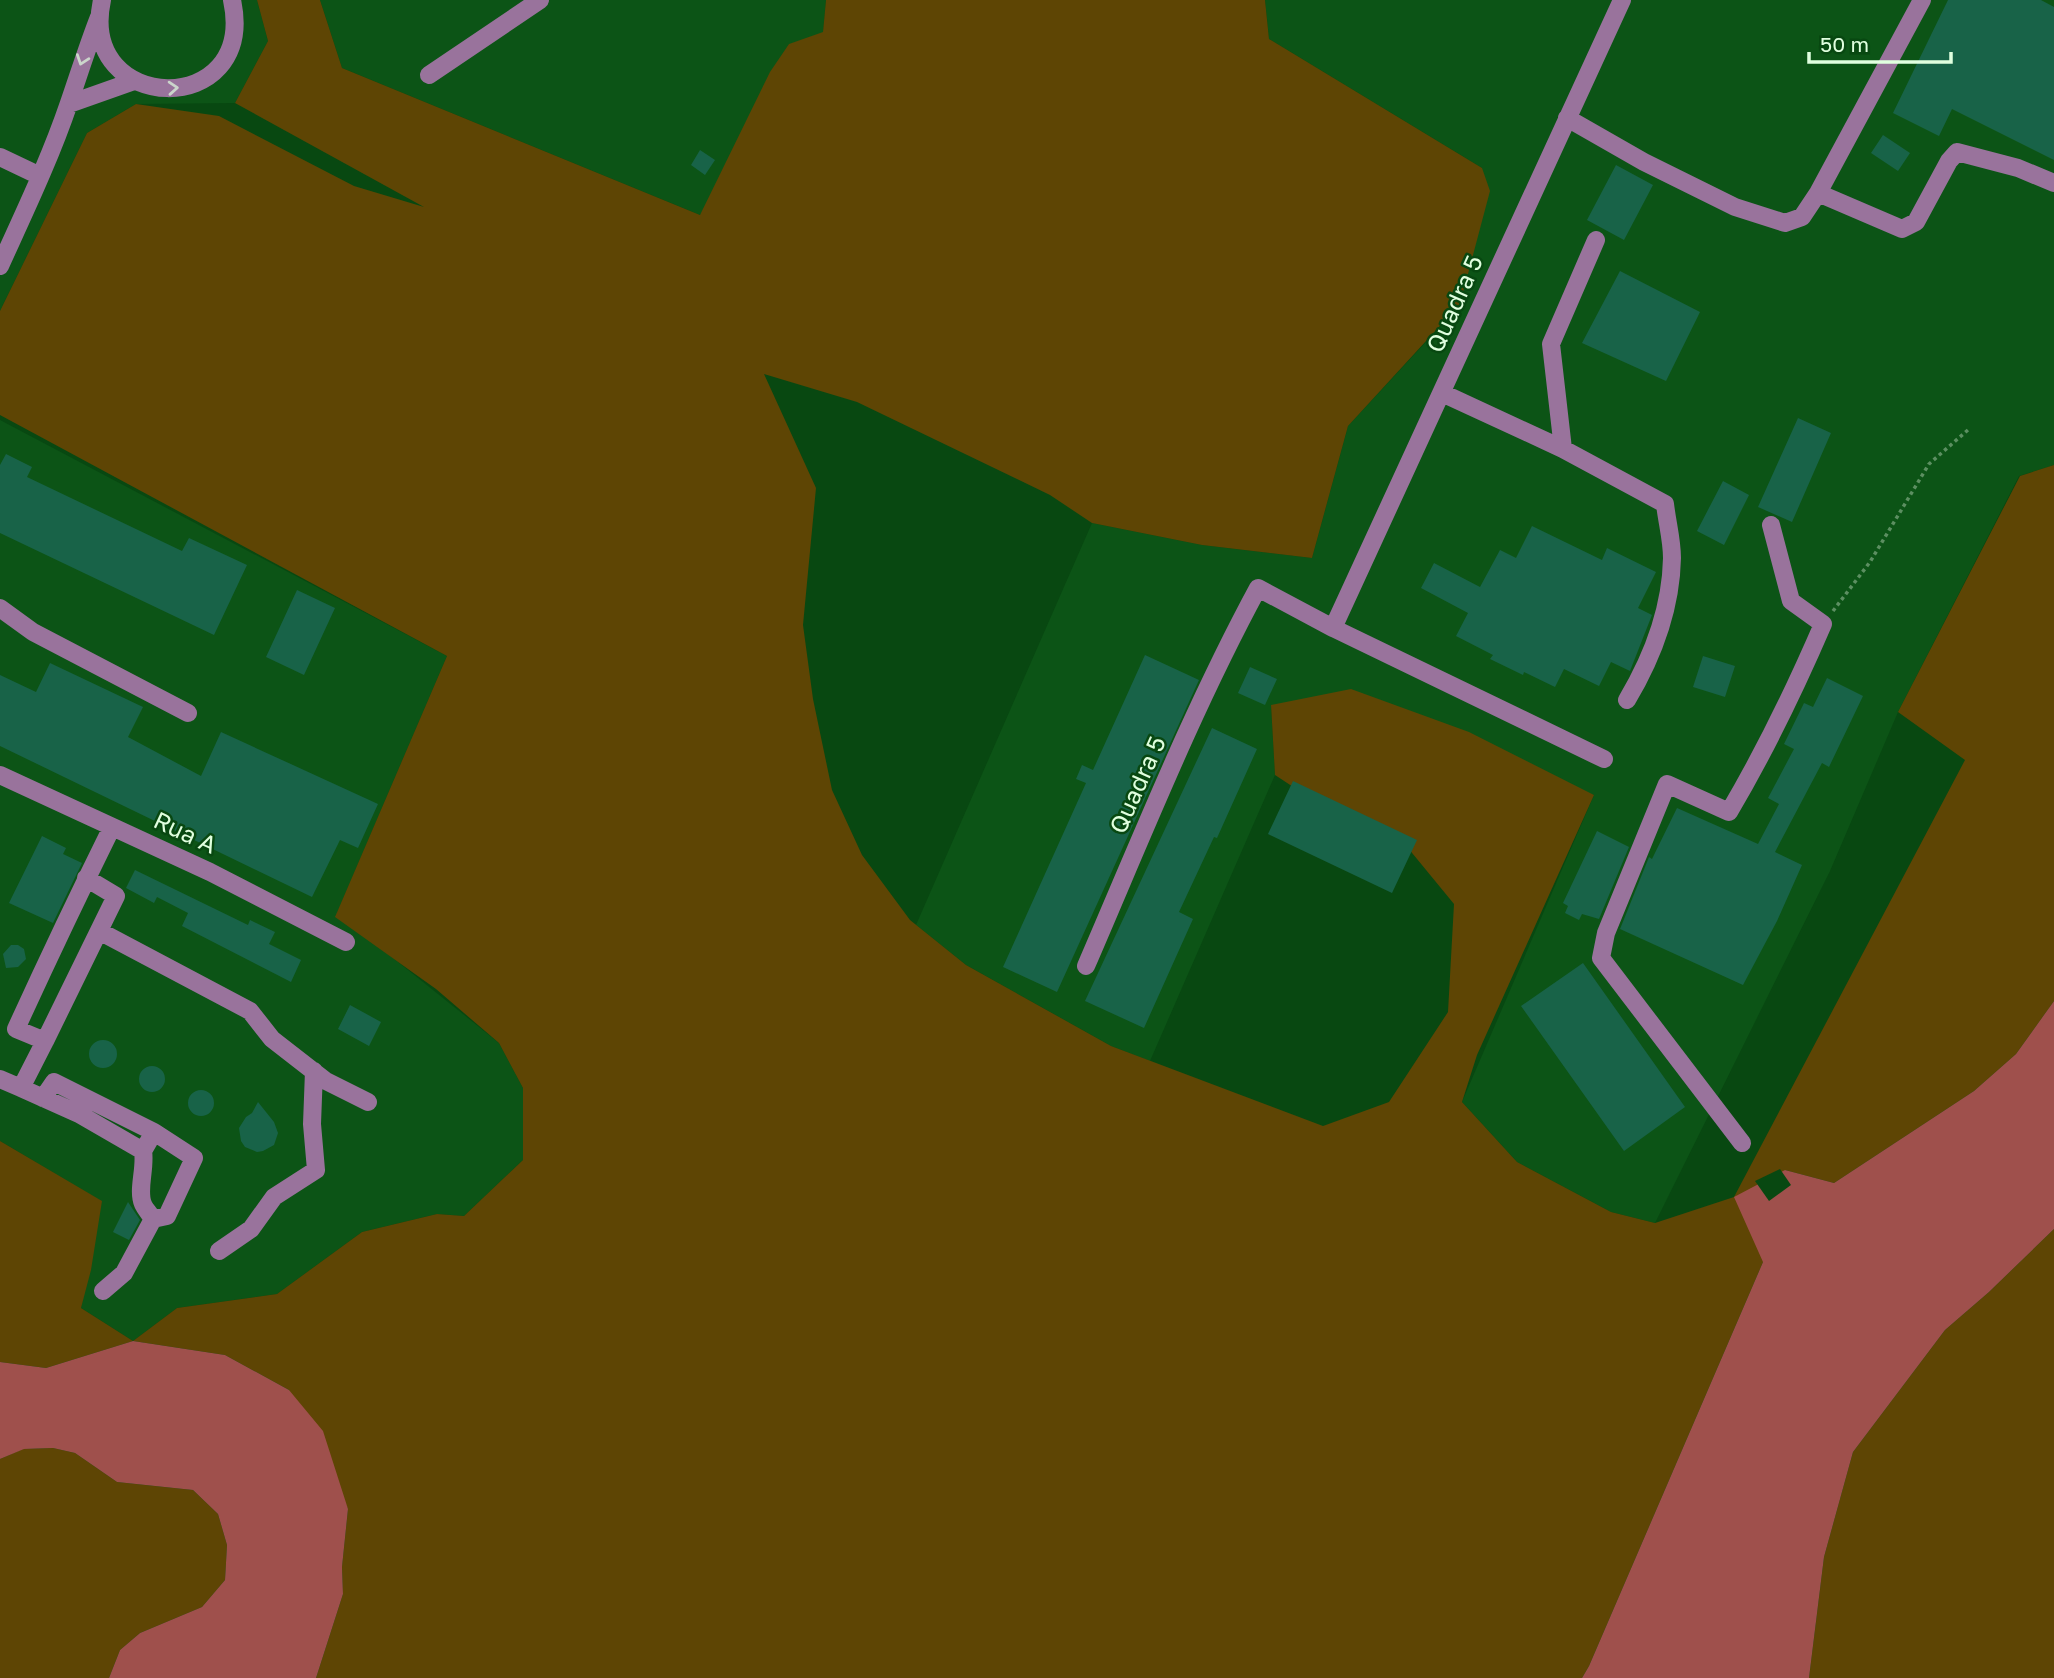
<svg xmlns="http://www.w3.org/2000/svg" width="2054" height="1678" font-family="'Golos Text',sans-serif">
	<rect width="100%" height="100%" fill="#084811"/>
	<!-- built -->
	<path fill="#0c5416" d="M0,0H257L268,41L235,103L136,104L87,133L0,311Z
		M320,0H826L823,33L700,215L342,68Z
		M1265,0H2054V465L2019,476L1898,712L1830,871L1655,1223L1611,1212L1517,1162L1462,1102L1594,795L1271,705L1275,775L1150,1061L1111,1046L966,965L916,925L1092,523L1202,545L1312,558L1348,426L1461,304L1482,168L1269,39Z
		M0,420L447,656L337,913L499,1043L523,1088V1160L464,1216L437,1214L362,1232L277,1294L177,1308L133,1341L81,1308L101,1201L0,1141Z"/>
	<!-- green -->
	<path fill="#5e4504" d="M257,0H320L342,68L700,215L770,72L789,44L823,32L826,0H1265L1269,39L1482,168L1490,191L1460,304L1348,426L1312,558L1202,545L1092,523L1050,495L857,402L764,374L816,488L803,625L813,699L832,790L862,855L910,920L966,965L1111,1046L1323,1126L1389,1102L1448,1012L1454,904L1408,848L1351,825L1275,775L1271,705L1351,689L1469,732L1594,795L1477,1055L1462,1102L1517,1162L1611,1212L1655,1223L1734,1197L1965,760L1898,712L2020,476L2054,465V1001L2016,1054L1974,1091L1834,1183L1785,1170L1763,1262L1589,1666L1582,1678H316L343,1594L342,1567L348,1509L289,1390L225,1355L133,1341L46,1368L0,1362V1141L102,1201L91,1270L81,1308L133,1341L177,1308L277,1294L362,1232L437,1214L464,1216L523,1160V1088L499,1043L436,989L335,917L447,656L0,415V311L87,133L136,104L219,116L354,186L424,207L235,103L268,41Z
		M2054,1229V1678H1809L1824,1557L1853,1452L1945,1330L1989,1292Z
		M53,1448L75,1453L117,1482L193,1490L218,1514L227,1545L225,1580L202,1607L140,1633L120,1650L109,1678H0V1459L23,1449Z"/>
	<!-- water -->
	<path fill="#9f504c" d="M2054,1001V1229L1989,1292L1945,1330L1853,1452L1824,1557L1809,1678H1582L1589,1666L1763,1262L1734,1197L1785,1170L1834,1183L1974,1091L2016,1054Z
		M133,1341L225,1355L289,1390L323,1431L348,1509L342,1567L343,1594L316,1678H109L120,1650L140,1633L202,1607L225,1580L227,1545L218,1514L193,1490L117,1482L75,1453L53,1448L24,1449L0,1459V1362L46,1368Z"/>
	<!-- pier -->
	<path fill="#084811" d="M1780,1169L1791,1185L1769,1201L1755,1181Z"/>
	<!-- building -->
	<path fill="#186348" d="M1948,0H2041L2054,7V160L1952,109L1939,136L1893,113Z
		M1883,135L1910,153L1898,171L1871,153Z
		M700,150L715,160L705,175L691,165Z
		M1616,165L1653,185L1624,240L1587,220Z
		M1620,271L1700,312L1666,381L1582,343Z
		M1798,418L1831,433L1792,522L1758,507Z
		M6,454L32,467L27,477L182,551L189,538L247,565L214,635L0,533V465Z
		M1723,481L1749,495L1724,545L1697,531Z
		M1532,526L1602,560L1607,548L1656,572L1638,608L1652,615L1630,671L1611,662L1599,686L1564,669L1555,687L1524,672L1523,675L1490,659L1493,655L1456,636L1468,613L1421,588L1434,563L1480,587L1500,550L1516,558Z
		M297,590L335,608L304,675L266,657Z
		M1145,655L1199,680L1057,992L1003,967L1086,783L1076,779L1082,765L1093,770Z
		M1703,656L1735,666L1725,697L1693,687Z
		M50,663L143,707L128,737L201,776L221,732L378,804L358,848L340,840L312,897L0,746V675L36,692Z
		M1250,667L1277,679L1265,705L1238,693Z
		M1827,678L1863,696L1829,767L1822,763L1775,852L1802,865L1777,921L1743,985L1620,929L1649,857L1652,859L1677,808L1758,844L1779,804L1768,798L1794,749L1784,744L1804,703L1813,707Z
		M1212,728L1257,749L1217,838L1214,837L1179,912L1193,919L1144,1028L1085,1001Z
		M1293,781L1417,840L1392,893L1268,834Z
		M1597,831L1629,847L1599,919L1582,914L1579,920L1565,913L1568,906L1563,903Z
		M42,836L66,848L63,854L82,863L53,923L9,903Z
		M135,870L248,925L250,920L275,932L269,944L301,960L291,982L182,926L188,913L157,897L154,903L126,888Z
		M11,945H18L24,949L26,959L18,967L6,968L3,954Z
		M1583,963L1685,1107L1624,1151L1521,1006Z
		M350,1005L381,1022L369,1046L338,1029Z
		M89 1054a14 14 0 1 1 28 0a14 14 0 1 1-28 0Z
		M139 1079a13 13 0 1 1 26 0a13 13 0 1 1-26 0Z
		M188 1103a13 13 0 1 1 26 0a13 13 0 1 1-26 0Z
		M258,1102L274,1122L278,1133L274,1145L263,1151L257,1152L245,1147L241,1141L239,1128L246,1117L252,1113Z
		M128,1202L140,1220L129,1240L113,1232Z"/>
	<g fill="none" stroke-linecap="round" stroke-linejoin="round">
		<!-- path -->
		<path stroke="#5c8f61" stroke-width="3.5" stroke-dasharray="3.5 3.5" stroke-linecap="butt" d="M1833,611L1870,562L1929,464L1969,429"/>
		<!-- minor -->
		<path stroke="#99739c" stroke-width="18" d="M102,0C77,115 258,120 232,0
			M1922,0L1818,193L1902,229L1916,222L1949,161L1957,152L2018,168L2054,183
			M429,75L540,0
			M69,104L134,81
			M1567,118L1644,162L1735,207L1785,223L1802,217L1818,193
			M0,157L40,176
			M0,266C24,213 50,159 69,103C79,74 88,45 99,17
			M1442,393L1563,449L1665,504C1667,522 1672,540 1672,558C1671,608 1652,658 1627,700
			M1563,449L1551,344L1596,240
			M0,608L33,632L188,713
			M1333,628L1622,0
			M0,775L210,872L346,942
			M86,878L116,896L45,1041L16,1029C47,961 79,894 112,827
			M99,931L250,1011L272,1039L326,1081L368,1102
			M1086,966C1141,839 1192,710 1258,588L1333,628L1604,759
			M0,1079L21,1088L45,1041
			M21,1088L79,1114L143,1151L154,1132L54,1082L43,1098
			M1742,1143L1601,958L1606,933L1667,784L1729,812C1765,751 1795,689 1823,624L1791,601L1771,525
			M153,1219L167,1216L194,1158L154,1132
			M219,1251L251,1229L274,1197L316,1170L312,1124L314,1071
			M103,1291L124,1273L153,1219C150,1214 145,1209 143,1204C137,1190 146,1168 143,1151"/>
	</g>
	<!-- one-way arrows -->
	<defs><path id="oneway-chevron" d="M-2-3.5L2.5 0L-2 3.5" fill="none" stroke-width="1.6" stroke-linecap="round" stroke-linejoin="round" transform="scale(1.75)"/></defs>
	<g stroke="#cbd5cb">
		<use href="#oneway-chevron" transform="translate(82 60) rotate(109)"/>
		<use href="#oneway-chevron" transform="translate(173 88) rotate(-4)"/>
	</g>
	<g text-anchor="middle" stroke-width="5" stroke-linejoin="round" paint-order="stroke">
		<!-- street labels -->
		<g font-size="24" fill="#e0ffdf" stroke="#084811">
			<text transform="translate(1455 304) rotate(-66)" y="8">Quadra 5</text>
			<text transform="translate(1138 785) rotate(-66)" y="8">Quadra 5</text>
			<text transform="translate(185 833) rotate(25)" y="8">Rua A</text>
		</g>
	</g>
	<!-- scale -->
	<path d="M1809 52v10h142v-10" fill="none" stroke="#e0ffdf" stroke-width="3.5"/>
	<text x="1820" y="52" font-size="21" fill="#e0ffdf" stroke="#084811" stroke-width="5" paint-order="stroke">50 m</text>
</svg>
